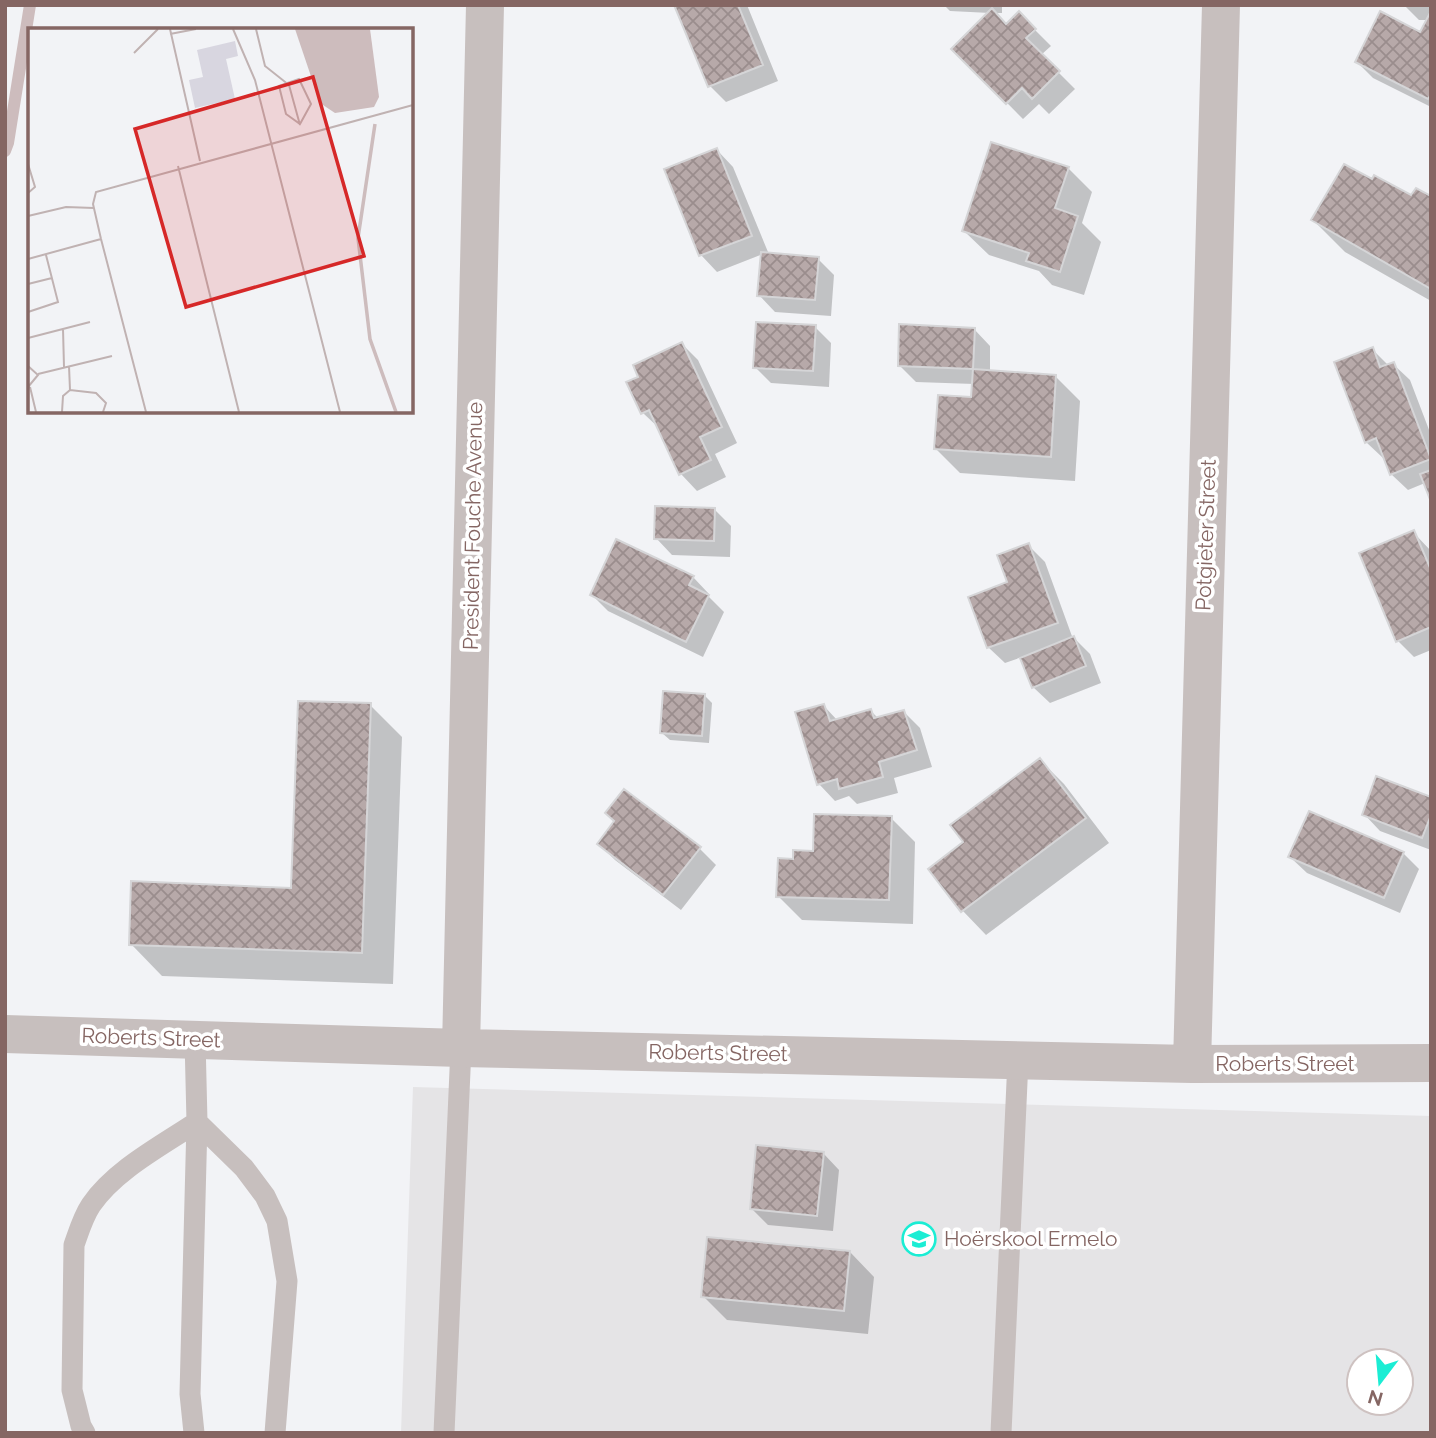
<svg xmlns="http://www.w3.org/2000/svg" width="1436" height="1438" font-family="Raleway,sans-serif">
	<defs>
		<pattern id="building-cross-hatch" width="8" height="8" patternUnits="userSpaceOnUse" patternTransform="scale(1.75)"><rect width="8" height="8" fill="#b7a9a9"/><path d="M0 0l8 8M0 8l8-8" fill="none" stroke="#9a8d8d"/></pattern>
	</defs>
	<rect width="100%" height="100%" fill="#f2f3f6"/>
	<!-- built -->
	<path fill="#e5e4e6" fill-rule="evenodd" d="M413,1087L1431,1116V1433H401ZM1359,1361H1401V1403H1359Z"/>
	<!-- shadow -->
	<path fill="#0003" d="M676,5H747L778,81L726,102L710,86Z
		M944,5H1002V13H994L1007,26L1019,14L1051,46L1041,55L1075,89L1049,114L1039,104L1023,119L954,49L990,13L950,11Z
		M1404,5H1431V107L1373,78L1357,62L1421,34L1428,20H1419Z
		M717,150L733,167L768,252L717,272L701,255Z
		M1068,168L1092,192L1082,223L1101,242L1084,295L1052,285L1039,271L989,255L964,231Z
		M1412,198H1431V301L1345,252L1313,220Z
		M818,259L834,275L831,316L775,312L759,295Z
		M815,327L831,343L829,387L771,383L755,367Z
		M974,329L990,346V372L1056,377L1080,401L1075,481L960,473L936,449L973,399L974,384L916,382L899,365Z
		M682,344L698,360L737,443L715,454L726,477L697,491L681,474L660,429L643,413Z
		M1372,349L1389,366L1393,364L1410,380L1431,435V497L1425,483L1408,490L1391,474L1385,457L1383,458L1366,442Z
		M714,509L731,526L730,557L672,555L656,538Z
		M1413,532L1431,551V650L1414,657L1398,641Z
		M1028,545L1045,562L1073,639L1074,638L1090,654L1101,683L1050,703L1033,687L1022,657L1005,663L988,647L1010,584Z
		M693,577L709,594L708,596L724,612L703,657L608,611L592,595Z
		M704,695L712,703L709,743L670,740L662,733Z
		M370,705L402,737L393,984L162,976L131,944L293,889Z
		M824,706L838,721L871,711L878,718L904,712L920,728L932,767L894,778L898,793L857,804L849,796L835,801L819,784Z
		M1040,760L1064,784L1109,843L986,935L962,910L966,843Z
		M1431,799V850L1380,831L1364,814Z
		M891,818L915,842L913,924L802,920L778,896L794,860Z
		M599,844L700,849L716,865L681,910L615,860Z
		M1403,853L1419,869L1400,913L1307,873L1290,857Z
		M823,1153L839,1170L833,1231L768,1225L752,1209Z
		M850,1252L874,1277L868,1334L727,1320L703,1296Z"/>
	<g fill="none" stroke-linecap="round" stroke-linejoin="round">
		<!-- stream -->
		<path stroke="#cdbcbd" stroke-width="12" d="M5,151L8,143L30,5"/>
	</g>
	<!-- building -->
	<path fill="url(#building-cross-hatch)" stroke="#d5d5d7" stroke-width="2" d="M674,5H738L763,65L708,87Z
		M992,8L1006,24L1019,11L1036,29L1026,38L1060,71L1032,99L1022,88L1006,104L951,49Z
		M1380,11L1420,32L1431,11V94L1428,99L1355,62Z
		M991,142L1069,167L1055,208L1078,216L1060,272L1026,261L1029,253L962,231Z
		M717,148L752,236L699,256L664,169Z
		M1344,164L1372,179L1374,175L1411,195L1416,188L1431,196V289L1311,220Z
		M761,252L819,257L815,300L757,296Z
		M756,322L816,325L813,371L753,368Z
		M899,324L975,328L973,369L898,366Z
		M682,342L722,427L700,437L711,460L679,475L649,410L641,414L626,382L638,377L633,365Z
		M1373,347L1380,367L1394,362L1431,459L1390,475L1376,438L1365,443L1334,362Z
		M973,369L1056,375L1051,457L934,449L938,395L971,397Z
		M1431,470V502L1420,474Z
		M655,506L715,508L714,541L654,539Z
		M1414,530L1431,570V627L1396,642L1359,553Z
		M616,539L694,576L689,585L709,595L686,642L590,595Z
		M1029,543L1058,623L987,648L968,597L1007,582L997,555Z
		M1074,636L1086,666L1032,688L1020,658Z
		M663,691L705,694L702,736L660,733Z
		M298,701L371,703L362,953L129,945L131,881L291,888Z
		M824,704L830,721L871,709L874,718L904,710L917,750L879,762L883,777L839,789L837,779L817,785L795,712Z
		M1040,758L1086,818L961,912L928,869L963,842L950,825Z
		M1376,776L1431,797V815L1422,838L1362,815Z
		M624,789L701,847L663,895L597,844L614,821L605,813Z
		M1309,811L1404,852L1384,898L1288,857Z
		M814,814L892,816L889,900L776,897L778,858L793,859V850L813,851Z
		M756,1145L824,1152L817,1216L750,1209Z
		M707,1237L850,1251L844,1311L701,1297Z"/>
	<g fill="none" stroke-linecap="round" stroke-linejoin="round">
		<!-- service -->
		<path stroke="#c7bfbe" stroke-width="21" d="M85,1433L81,1426L72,1390L74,1245C79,1231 83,1217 91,1205C115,1170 161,1146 197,1122L244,1168L265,1196L277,1221L287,1281L275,1433
			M194,1433L190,1394L197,1122L195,1039
			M444,1433L461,1048
			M1001,1433L1018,1060"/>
		<!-- minor -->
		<path stroke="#c7bfbe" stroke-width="38" d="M5,1034L461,1048L1192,1064L1431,1063
			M461,1048L485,5
			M1192,1064L1221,5"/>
	</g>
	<!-- icons -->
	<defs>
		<symbol id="school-ring" viewBox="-11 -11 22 22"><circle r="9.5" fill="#fff" stroke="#1bedd4" stroke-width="1.5"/><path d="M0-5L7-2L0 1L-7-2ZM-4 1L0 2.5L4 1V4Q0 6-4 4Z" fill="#1bedd4"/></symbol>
	</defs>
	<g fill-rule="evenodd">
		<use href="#school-ring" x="900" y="1220" width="38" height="38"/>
	</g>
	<g text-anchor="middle" stroke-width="7" stroke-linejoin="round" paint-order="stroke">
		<!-- street labels -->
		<g font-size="21" fill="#856663" stroke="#fff">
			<text transform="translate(473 526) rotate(-89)" y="7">President Fouche Avenue</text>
			<text transform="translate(1206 535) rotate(-88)" y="7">Potgieter Street</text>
			<text transform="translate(151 1038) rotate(2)" y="7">Roberts Street</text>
			<text transform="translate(718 1053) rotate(1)" y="7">Roberts Street</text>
			<text x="1285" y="1071">Roberts Street</text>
		</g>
		<!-- poi labels -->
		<g font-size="21" fill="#856663" stroke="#fff" text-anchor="start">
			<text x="944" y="1246">Hoërskool Ermelo</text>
		</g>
	</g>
	<!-- overview -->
	<g transform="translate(28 28)">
		<rect width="385" height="385" fill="#f2f3f6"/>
		<path d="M207,13L210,28L198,31L207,71L167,80L161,52L175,49L169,22Z" fill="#d8d6e0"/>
		<path d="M267,1H342L351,69L346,79L307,85L292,75Z" fill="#cdbcbd"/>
		<path fill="none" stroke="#cdbcbd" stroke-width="3.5" d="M347,96L330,210L342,311L368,384"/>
		<path fill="none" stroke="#c0b2b2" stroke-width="2" d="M142,1L172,133M205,1L227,52L312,384M228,1L237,38L261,57L272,97M142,6L168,1M106,25L130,1M271,51L283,76L272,96L258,86L251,58ZM0,136L7,159L0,165M150,138L211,384M0,188L38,179L66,180M0,231L73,211M0,256L24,250M0,284L30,274L18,227M35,301L36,339M0,310L62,294M0,338L10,347L0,359M41,338L42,362M10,346L84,328M2,359L8,384M34,384L35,368L42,362L68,365L78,375L75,384M118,384L73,211L65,176L68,164L385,77"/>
		<path fill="#d62828" fill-opacity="0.15" stroke="#d62828" stroke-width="3.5" d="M285,49L336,228L158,279L107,101Z"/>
		<rect width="385" height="385" fill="none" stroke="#856663" stroke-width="3.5"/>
	</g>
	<!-- border -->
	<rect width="1436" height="1438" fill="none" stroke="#856663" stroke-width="14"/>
	<!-- north arrow -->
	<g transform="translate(1380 1382) rotate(196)"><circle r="33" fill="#ffffff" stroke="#cec2c1" stroke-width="2"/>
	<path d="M0-5L12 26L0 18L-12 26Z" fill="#1bedd4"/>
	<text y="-10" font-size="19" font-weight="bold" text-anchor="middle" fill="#856663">N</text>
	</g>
</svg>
